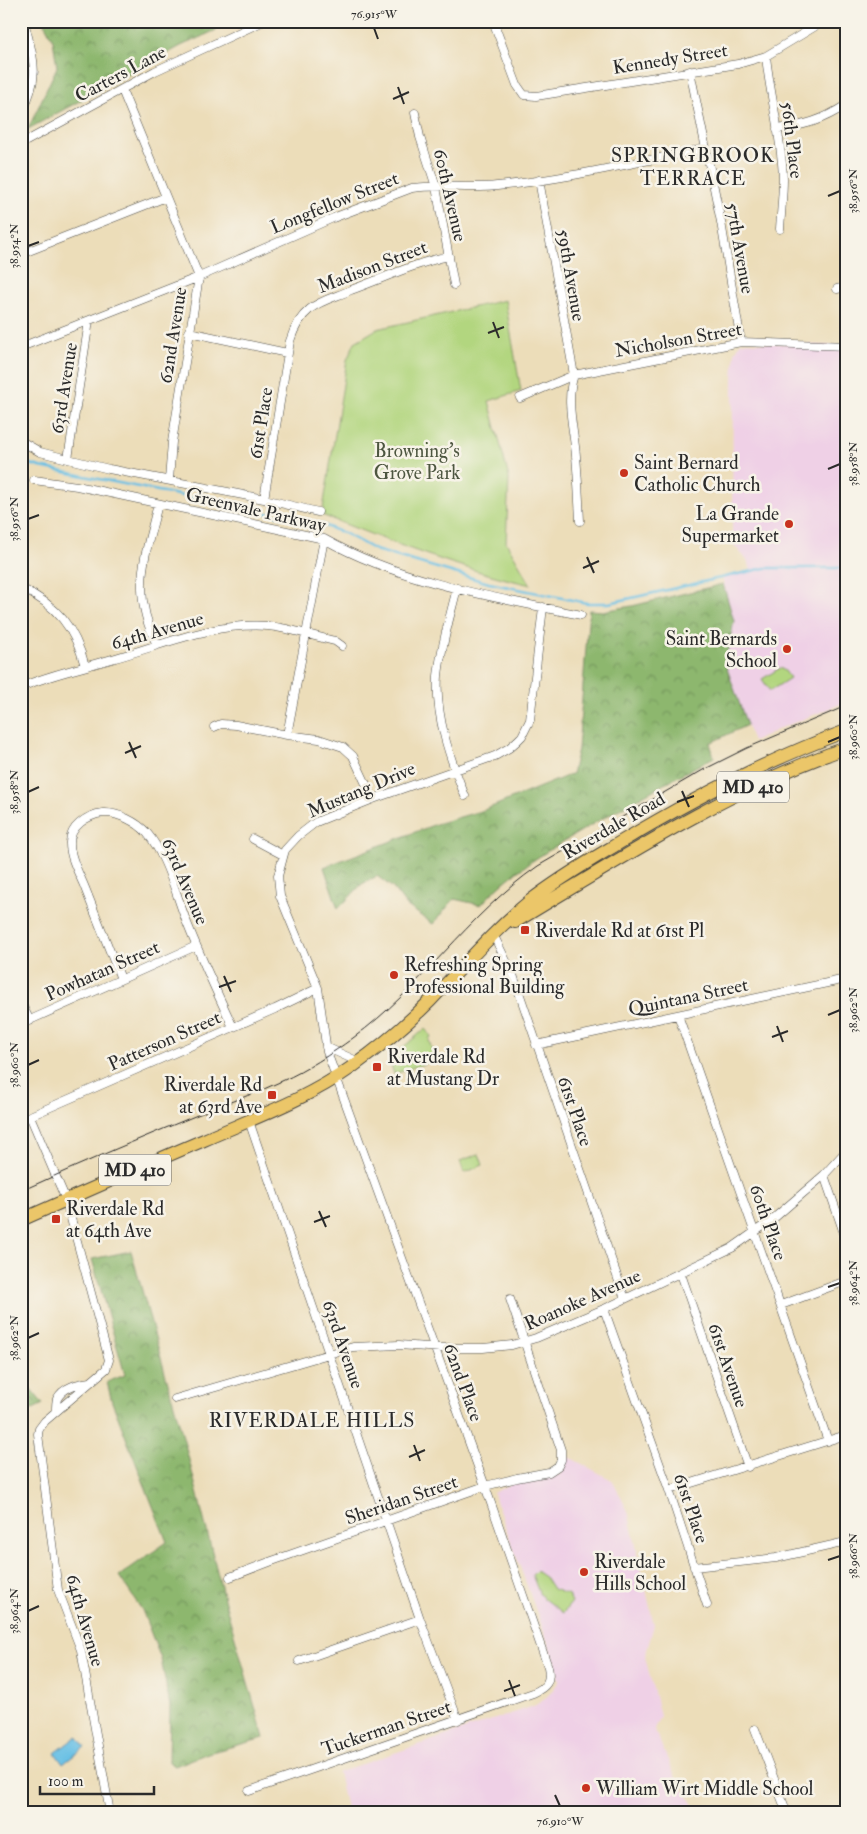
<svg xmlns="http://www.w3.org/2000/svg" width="867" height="1834" font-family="'IM FELL Double Pica',serif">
	<defs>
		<pattern id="forest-crowns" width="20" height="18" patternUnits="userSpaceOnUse" patternTransform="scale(1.25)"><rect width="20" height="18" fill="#8db76e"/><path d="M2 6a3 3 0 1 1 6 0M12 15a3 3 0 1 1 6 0" fill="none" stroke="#73955b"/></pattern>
	</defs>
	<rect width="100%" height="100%" fill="#f7f3e8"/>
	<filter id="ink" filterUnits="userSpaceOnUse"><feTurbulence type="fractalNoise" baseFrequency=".02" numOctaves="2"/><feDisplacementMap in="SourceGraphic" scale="10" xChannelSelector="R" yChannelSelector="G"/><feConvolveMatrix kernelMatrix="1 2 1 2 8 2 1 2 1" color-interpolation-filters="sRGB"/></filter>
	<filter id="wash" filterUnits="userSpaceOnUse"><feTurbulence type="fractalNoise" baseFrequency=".0096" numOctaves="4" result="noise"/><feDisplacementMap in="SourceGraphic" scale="20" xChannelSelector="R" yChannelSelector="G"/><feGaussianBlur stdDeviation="1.12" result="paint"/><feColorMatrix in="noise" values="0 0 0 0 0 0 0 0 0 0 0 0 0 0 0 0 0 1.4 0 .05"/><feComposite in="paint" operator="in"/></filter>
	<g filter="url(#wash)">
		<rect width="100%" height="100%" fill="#ecddb9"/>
		<!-- built -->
		<path fill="#efd0e6" d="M741,342L846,346V702L781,728L753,742L725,662L734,621L722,577L751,570L747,560L733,544L732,538L733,378L735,352Z
			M569,1457L612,1480L628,1511L654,1625L645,1657L660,1716L654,1729L676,1778L698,1813H347L338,1772L534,1706L545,1699L559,1682L556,1665L493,1493L511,1484L561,1474Z"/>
		<!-- green -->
		<path fill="#b2d67f" stroke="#6e8055" d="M505,300L521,391L489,401L509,478L506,542L531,585C459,569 390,542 322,515L347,360L355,342L377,329Z
			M780,668L785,671L790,678L770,691L762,679Z
			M425,1029L431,1036L429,1040L435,1060L394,1074L389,1059Z
			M479,1154L483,1165L464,1173L460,1161Z
			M536,1571L546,1578L553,1589L569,1595L572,1602L563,1613L540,1595L532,1575Z"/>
		<!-- forest -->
		<path fill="url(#forest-crowns)" stroke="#5c714c" d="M43,21H236L181,46L28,129L57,67L53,40Z
			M723,584L734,621L725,663L747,725L710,743L714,757C672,779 632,802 591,825C552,849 511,870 481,905L454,899L433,924L406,905L393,888L377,876L362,884L338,909L324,867L436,824L484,810L572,774L578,749L589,610L603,611L632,606Z
			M131,1251L185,1444L225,1603L264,1738L208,1753L175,1766L169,1762L170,1706L161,1659L142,1610L119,1576L167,1542L112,1402L107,1382L125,1375L92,1259Z
			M21,1377L43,1404L21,1415Z"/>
		<!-- water -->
		<path fill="#68c0e5" stroke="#4a7688" d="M77,1736L85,1747L63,1764L55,1753Z"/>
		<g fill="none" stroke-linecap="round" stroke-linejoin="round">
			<!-- stream -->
			<path stroke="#68c0e5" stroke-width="2.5" d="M21,461L40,467L320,524L346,534L375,550L489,583L587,603H609L765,568H846"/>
		</g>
	</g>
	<g filter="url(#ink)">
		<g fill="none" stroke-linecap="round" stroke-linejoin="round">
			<defs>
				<path id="street" d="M493,21L517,85L524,95L536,96L738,64L766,56L824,21
					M766,56C770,97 782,137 783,179C783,195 781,212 780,229
					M690,71L721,222L741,342
					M122,90L199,277L172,442L169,480
					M415,113L420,137L436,187L454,285
					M21,114C41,75 34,61 24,21
					M777,129C806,125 821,121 846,105
					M21,144L155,71L264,21
					M539,180L574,375C565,400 574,430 576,456C578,478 579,500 580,521
					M21,254L166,197
					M837,289L846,287
					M189,332L287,353
					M21,347L199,277L333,218L412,188C440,184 469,189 497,186C567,179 636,162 705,149
					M520,398L574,375L741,342L846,346
					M21,441L40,452L68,459L109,469L264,499L318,512
					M68,459L89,321
					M34,480L77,486L324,539C400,582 496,598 581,615
					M264,499L290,341C294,328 299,318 310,309C321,300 338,296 351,290C384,278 415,263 449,256
					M21,588C57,605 75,628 85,666
					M457,588C450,617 441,646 438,676C435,717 450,758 465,796
					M157,645C130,591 145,558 158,504
					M21,687C51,674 82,668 112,659C163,645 213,622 268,626C289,628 313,636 335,641L342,646
					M214,727L221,724L236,725L287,735L319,739L343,747L353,756L373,799
					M287,735L324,539
					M253,839L283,855
					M493,934L513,975L625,1299
					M121,979C109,949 97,918 85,888C80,875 70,859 70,844C69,827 87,815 103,813C118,812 137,822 147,833C167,856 176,895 187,923C201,958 217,993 233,1027
					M21,1003L30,1021
					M678,1015L828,1441
					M21,1024L196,946
					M536,1045L846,979
					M326,1047L359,1062
					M30,1116L66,1200L109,1360L106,1369L45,1421L39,1429L38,1434L58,1590L81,1650L110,1813
					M21,1120L275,1009L318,988
					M249,1121L420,1619L458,1720
					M824,1175L846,1239
					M681,1274L748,1467
					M781,1305L846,1281
					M604,1309L669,1490L707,1605
					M175,1399L353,1347L399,1345L441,1348H483L512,1345L536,1338L604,1309L732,1248L773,1219L824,1175L846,1151
					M56,1411C56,1407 56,1402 57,1399C63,1387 79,1383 90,1382
					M669,1490L846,1435
					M694,1567L776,1558L846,1542
					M230,1577L272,1561L485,1486L517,1478L549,1472L558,1466L561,1460V1450L510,1299
					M299,1661L420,1619
					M755,1729L787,1813
					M249,1791L533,1693C547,1687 551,1681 548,1667L485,1486L327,1052L318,988L280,896L278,876L285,850L298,836L316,822L373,799L495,756L509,748L517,741L522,736L530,720L543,607"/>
				<path id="primary" d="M515,922C620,859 730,788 846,748
					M21,1220C82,1193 143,1166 204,1140C254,1118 307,1099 352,1067C380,1047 406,1025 430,1001C463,967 493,931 530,901C558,879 589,861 619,843C692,799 767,760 846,731"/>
			</defs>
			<!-- street casing -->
			<use href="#street" stroke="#484640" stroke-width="9"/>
			<!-- primary casing -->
			<use href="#primary" stroke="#484640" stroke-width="14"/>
			<!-- street -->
			<use href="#street" stroke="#fff" stroke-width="8"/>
			<!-- primary -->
			<use href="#primary" stroke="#ebc669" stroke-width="12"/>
			<!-- tram -->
			<path stroke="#2b2b2b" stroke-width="1" d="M21,1191C84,1162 148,1135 212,1109C235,1100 259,1092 282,1081C307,1070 331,1054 353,1038C422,988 466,916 538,866L703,770L747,748L846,706"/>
		</g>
	</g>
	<!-- ticks -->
	<path fill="none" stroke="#2b2b2b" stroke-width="2" d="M374,28L378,39M398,87L404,104M393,99L409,92M828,196L840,191M28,246L39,242M493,322L499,338M488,333L504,327M828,469L840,464M28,519L39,515M587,557L594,573M583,568L599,561M129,742L136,758M828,742L840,737M125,753L141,746M682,791L689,807M28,792L39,787M677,802L694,796M224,976L231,992M219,987L236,981M828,1015L840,1010M777,1026L783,1042M772,1037L788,1031M28,1065L39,1060M319,1211L326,1227M314,1222L330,1216M828,1287L840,1283M28,1338L39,1333M414,1445L420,1461M409,1457L425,1450M828,1560L840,1556M28,1611L39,1606M509,1680L515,1696M504,1691L520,1685M555,1795L560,1806"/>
	<!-- markers -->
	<g fill="#c8321e" stroke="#f7f3e8" stroke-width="2">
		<circle cx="624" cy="473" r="5"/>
		<circle cx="789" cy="524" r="5"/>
		<circle cx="787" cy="649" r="5"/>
		<rect x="520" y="925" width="10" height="10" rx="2.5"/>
		<circle cx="394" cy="975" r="5"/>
		<rect x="372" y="1062" width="10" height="10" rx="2.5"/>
		<rect x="267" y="1090" width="10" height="10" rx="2.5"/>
		<rect x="51" y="1214" width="10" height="10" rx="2.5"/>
		<circle cx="584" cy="1572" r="5"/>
		<circle cx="586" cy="1788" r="5"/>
	</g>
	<g text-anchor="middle" stroke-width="5" stroke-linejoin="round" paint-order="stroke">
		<!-- shield labels -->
		<g fill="#f7f3e8" stroke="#686764" stroke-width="1">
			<rect x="717" y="771.5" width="72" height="31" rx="4"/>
			<rect x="99" y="1154.5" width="72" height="31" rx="4"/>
		</g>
		<g font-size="18" font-weight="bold" fill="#2b2b2b">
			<text x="753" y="793">MD 410</text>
			<text x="135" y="1176">MD 410</text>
		</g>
		<!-- street labels -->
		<g font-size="19" fill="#2b2b2b" stroke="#f7f3e8">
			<text transform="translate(670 58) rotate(-9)" y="7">Kennedy Street</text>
			<text transform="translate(120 73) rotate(-28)" y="7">Carters Lane</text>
			<text transform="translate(793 140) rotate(83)" y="7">56th Place</text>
			<text transform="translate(451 195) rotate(77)" y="7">60th Avenue</text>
			<text transform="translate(334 202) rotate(-22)" y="7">Longfellow Street</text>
			<text transform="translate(741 248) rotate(80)" y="7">57th Avenue</text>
			<text transform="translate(372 266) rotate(-21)" y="7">Madison Street</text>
			<text transform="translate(572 275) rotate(80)" y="7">59th Avenue</text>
			<text transform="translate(172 335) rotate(-81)" y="7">62nd Avenue</text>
			<text transform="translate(678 339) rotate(-10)" y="7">Nicholson Street</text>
			<text transform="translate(63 388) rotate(-81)" y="7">63rd Avenue</text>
			<text transform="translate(260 423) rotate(-81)" y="7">61st Place</text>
			<text transform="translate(256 509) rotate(13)" y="7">Greenvale Parkway</text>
			<text transform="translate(157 630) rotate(-16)" y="7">64th Avenue</text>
			<text transform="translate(361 789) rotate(-23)" y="7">Mustang Drive</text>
			<text transform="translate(613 825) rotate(-30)" y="7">Riverdale Road</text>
			<text transform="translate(186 881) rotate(67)" y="7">63rd Avenue</text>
			<text transform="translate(102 970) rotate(-24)" y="7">Powhatan Street</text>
			<text transform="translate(688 996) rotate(-12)" y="7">Quintana Street</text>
			<text transform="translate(164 1040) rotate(-24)" y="7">Patterson Street</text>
			<text transform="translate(576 1111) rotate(71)" y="7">61st Place</text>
			<text transform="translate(769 1222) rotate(71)" y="7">60th Place</text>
			<text transform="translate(582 1299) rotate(-24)" y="7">Roanoke Avenue</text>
			<text transform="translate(344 1344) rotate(71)" y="7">63rd Avenue</text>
			<text transform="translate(729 1365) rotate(71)" y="7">61st Avenue</text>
			<text transform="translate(464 1382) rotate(70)" y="7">62nd Place</text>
			<text transform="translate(401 1499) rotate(-19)" y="7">Sheridan Street</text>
			<text transform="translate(692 1508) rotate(71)" y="7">61st Place</text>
			<text transform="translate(86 1620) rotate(74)" y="7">64th Avenue</text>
			<text transform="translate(386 1727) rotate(-19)" y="7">Tuckerman Street</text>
		</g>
		<!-- park labels -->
		<g font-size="19" fill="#4d5640" stroke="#f7f3e8">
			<text x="417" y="457">Browning's<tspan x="417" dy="22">Grove Park</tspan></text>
		</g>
		<!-- poi labels -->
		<g font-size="19" fill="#2b2b2b" stroke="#f7f3e8" text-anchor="start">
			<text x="634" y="469">Saint Bernard<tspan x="634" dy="22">Catholic Church</tspan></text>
			<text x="779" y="520" text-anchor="end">La Grande<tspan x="779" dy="22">Supermarket</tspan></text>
			<text x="777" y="645" text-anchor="end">Saint Bernards<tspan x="777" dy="22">School</tspan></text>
			<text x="535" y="937">Riverdale Rd at 61st Pl</text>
			<text x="404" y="971">Refreshing Spring<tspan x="404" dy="22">Professional Building</tspan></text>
			<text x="387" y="1063">Riverdale Rd<tspan x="387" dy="22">at Mustang Dr</tspan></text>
			<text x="262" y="1091" text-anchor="end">Riverdale Rd<tspan x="262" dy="22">at 63rd Ave</tspan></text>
			<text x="66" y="1215">Riverdale Rd<tspan x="66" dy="22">at 64th Ave</tspan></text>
			<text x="594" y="1568">Riverdale<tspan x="594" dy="22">Hills School</tspan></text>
			<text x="596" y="1795">William Wirt Middle School</text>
		</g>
		<!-- neighbourhood labels -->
		<g font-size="20" letter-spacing="1" fill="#2b2b2b" stroke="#f7f3e8">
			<text x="693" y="162">SPRINGBROOK<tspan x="693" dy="23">TERRACE</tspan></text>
			<text x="312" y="1427">RIVERDALE HILLS</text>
		</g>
	</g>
	<!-- margin -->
	<rect width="867" height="1834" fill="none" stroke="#f7f3e8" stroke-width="55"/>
	<!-- scale -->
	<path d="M40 1786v8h114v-8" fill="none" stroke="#2b2b2b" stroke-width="2.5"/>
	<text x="48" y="1786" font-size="15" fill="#2b2b2b" stroke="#f7f3e8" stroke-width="4" paint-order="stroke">100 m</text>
	<rect x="28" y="28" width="812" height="1778" fill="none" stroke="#2b2b2b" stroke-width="2"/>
	<g font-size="12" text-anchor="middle" fill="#2b2b2b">
		<text x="374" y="18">76.915°W</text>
		<text transform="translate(853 191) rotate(-90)" y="4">38.956°N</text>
		<text transform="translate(14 246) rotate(-90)" y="4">38.954°N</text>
		<text transform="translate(853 464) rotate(-90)" y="4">38.958°N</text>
		<text transform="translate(14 519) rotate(-90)" y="4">38.956°N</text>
		<text transform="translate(853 737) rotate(-90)" y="4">38.960°N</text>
		<text transform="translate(14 792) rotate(-90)" y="4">38.958°N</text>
		<text transform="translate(853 1010) rotate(-90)" y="4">38.962°N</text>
		<text transform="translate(14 1065) rotate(-90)" y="4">38.960°N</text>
		<text transform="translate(853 1283) rotate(-90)" y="4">38.964°N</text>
		<text transform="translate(14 1338) rotate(-90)" y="4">38.962°N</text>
		<text transform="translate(853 1556) rotate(-90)" y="4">38.966°N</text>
		<text transform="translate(14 1611) rotate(-90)" y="4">38.964°N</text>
		<text x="560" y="1825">76.910°W</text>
	</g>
</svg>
